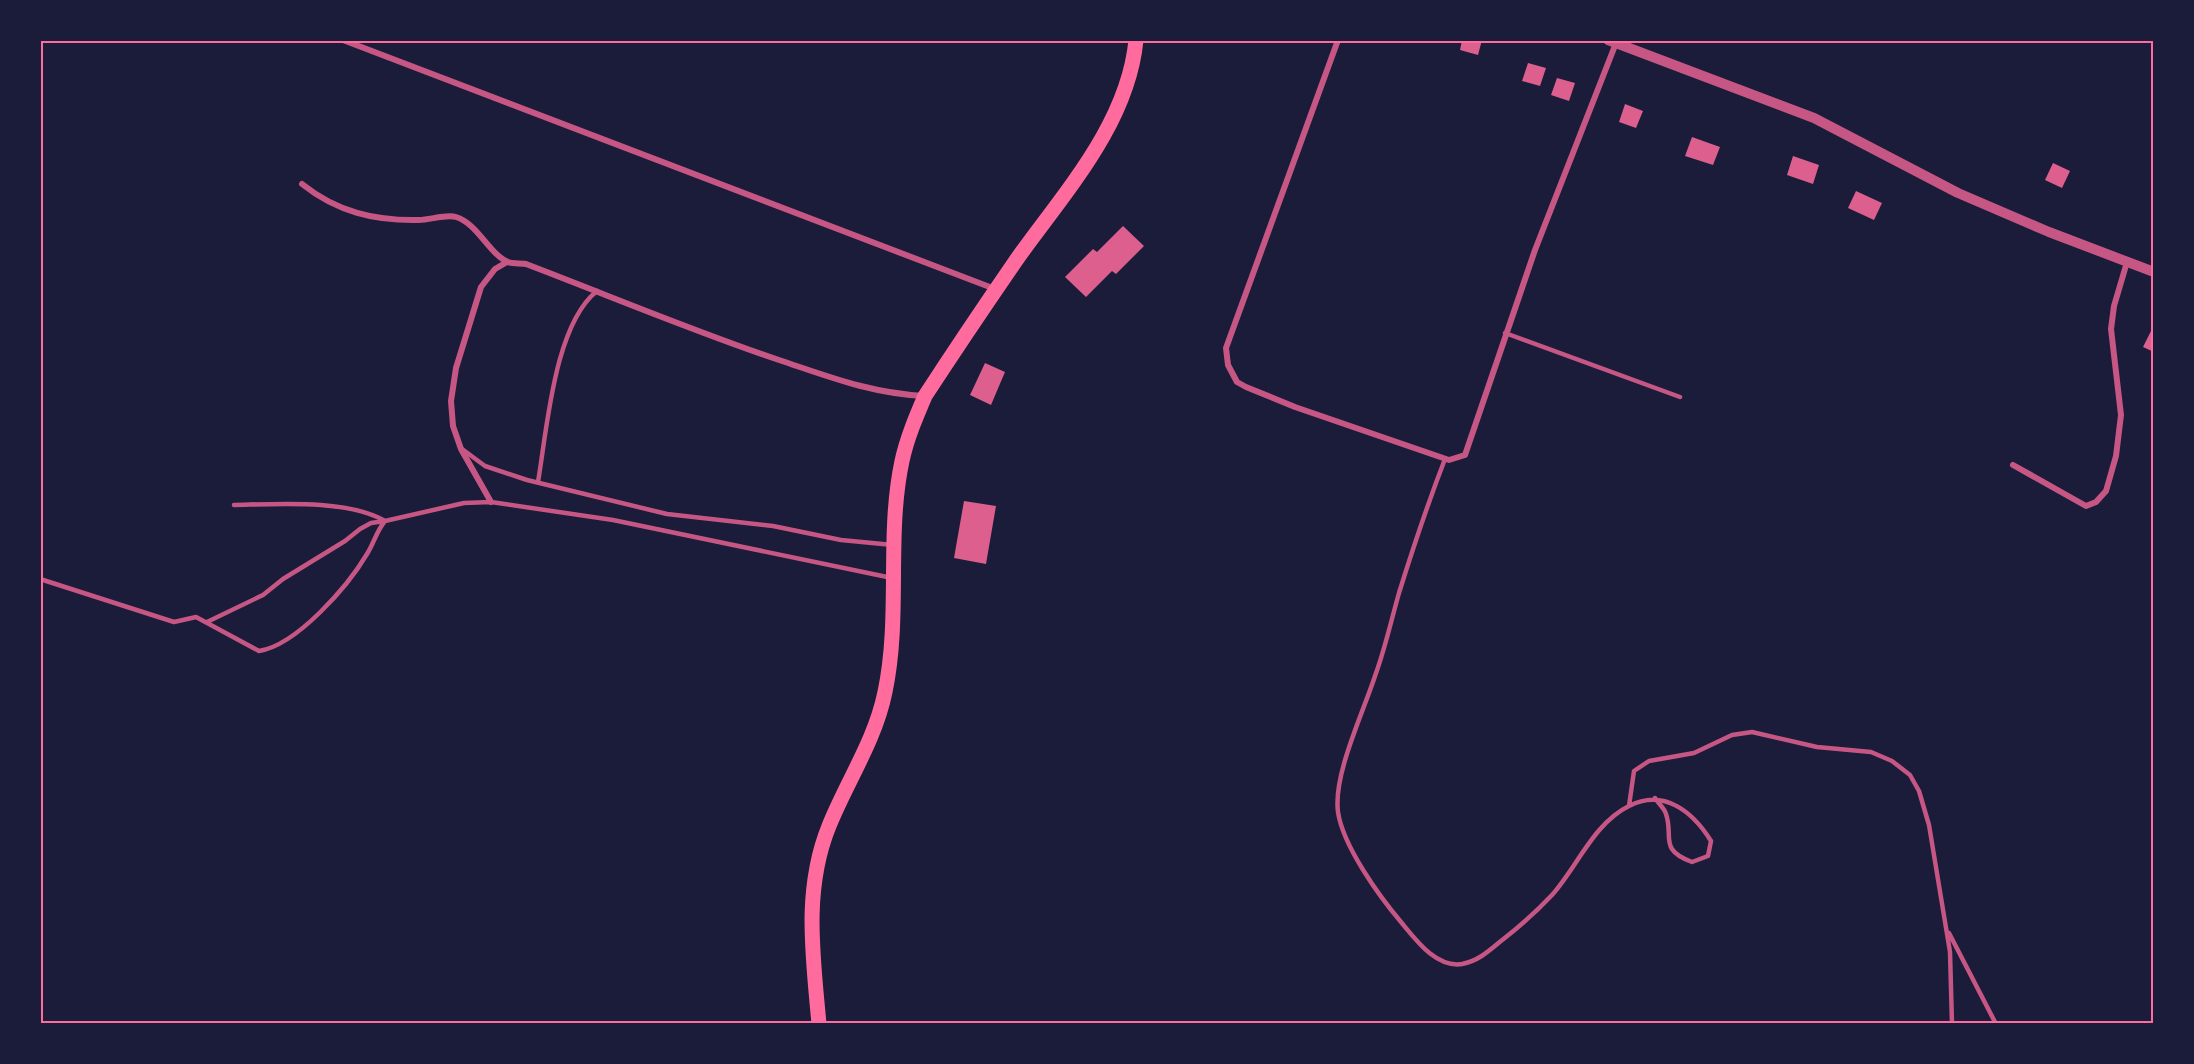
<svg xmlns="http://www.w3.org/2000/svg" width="2194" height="1064" font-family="'PT Sans',sans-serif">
	<rect width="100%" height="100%" fill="#1b1b3a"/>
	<!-- building -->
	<path fill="#dd5f8e" d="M1462,40H1482L1478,55L1460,50Z
		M1528,63L1546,68L1540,86L1522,81Z
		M1557,78L1575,83L1569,101L1551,95Z
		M1625,104L1643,111L1636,128L1619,122Z
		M1692,137L1720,147L1713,165L1685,156Z
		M1793,156L1819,165L1813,184L1787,175Z
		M2053,163L2070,171L2062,188L2045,180Z
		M1856,191L1882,203L1874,220L1848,208Z
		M1123,226L1144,246L1116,274L1112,271L1086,297L1065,277L1093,249L1097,252Z
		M2154,325V352L2143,347Z
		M985,363L1005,372L991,405L970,395Z
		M964,501L996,506L986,564L954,558Z"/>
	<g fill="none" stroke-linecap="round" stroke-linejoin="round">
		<!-- service -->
		<path stroke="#c65784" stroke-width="4.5" d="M1505,333L1680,397
			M462,449L485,466L527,480L667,514L773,526L841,540L893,545
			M1445,459C1428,503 1413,548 1399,593C1391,621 1385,649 1375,676C1363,713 1333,775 1338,812C1343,846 1379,896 1401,922C1416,940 1436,968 1462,964C1478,961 1489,951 1501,941C1519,927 1537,911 1552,895C1577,867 1594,823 1629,806C1664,788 1693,812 1711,841L1708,856L1692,862C1658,849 1674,837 1666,814C1665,809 1658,803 1655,798
			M538,482C547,430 554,325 597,291
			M234,505C278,504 347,499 385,521
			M40,579L174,622L196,617L259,651C297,645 348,586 367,554C374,543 376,532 385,521L464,503L491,502L613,520L892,578
			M207,622L263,595L283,579L345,541L360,529L371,523L385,521
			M1629,806L1634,771L1649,761L1694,753L1732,735L1752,732L1817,747L1871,752L1892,761L1910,775L1919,791L1929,825L1950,952L1952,1024
			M1949,933L1996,1024"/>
		<!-- minor -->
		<path stroke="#c65784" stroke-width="6" d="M343,40L995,289
			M1338,40L1226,348L1228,365L1237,382L1246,387L1295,407L1449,460L1465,455L1535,250L1616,43
			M302,184C337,212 375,221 419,220C430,220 446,214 456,217C477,223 490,255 508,262C512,264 521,263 526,264C610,296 693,331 779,360C830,377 870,393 924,396
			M2013,465L2086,506L2096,502L2106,491L2116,456L2121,415L2111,329L2114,306L2127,262
			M491,502L461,449L453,426L451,401L456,368L481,287L495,269L507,262"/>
		<!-- tertiary -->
		<path stroke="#c65784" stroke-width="10" d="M1608,40L1814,118L1958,193L2049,232L2154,272"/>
		<!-- primary -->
		<path stroke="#ff6b9d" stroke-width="15" d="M819,1024C813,956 803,890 829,826C847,781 875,741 885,692C901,616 886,536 902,461C907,438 916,417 925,396C955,350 986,304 1017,259C1064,193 1128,124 1136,40"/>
	</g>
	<!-- border -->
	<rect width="2194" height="1064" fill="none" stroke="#1b1b3a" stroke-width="84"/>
	<rect x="42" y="42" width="2110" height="980" fill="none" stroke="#ff6b9d" stroke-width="2"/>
</svg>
